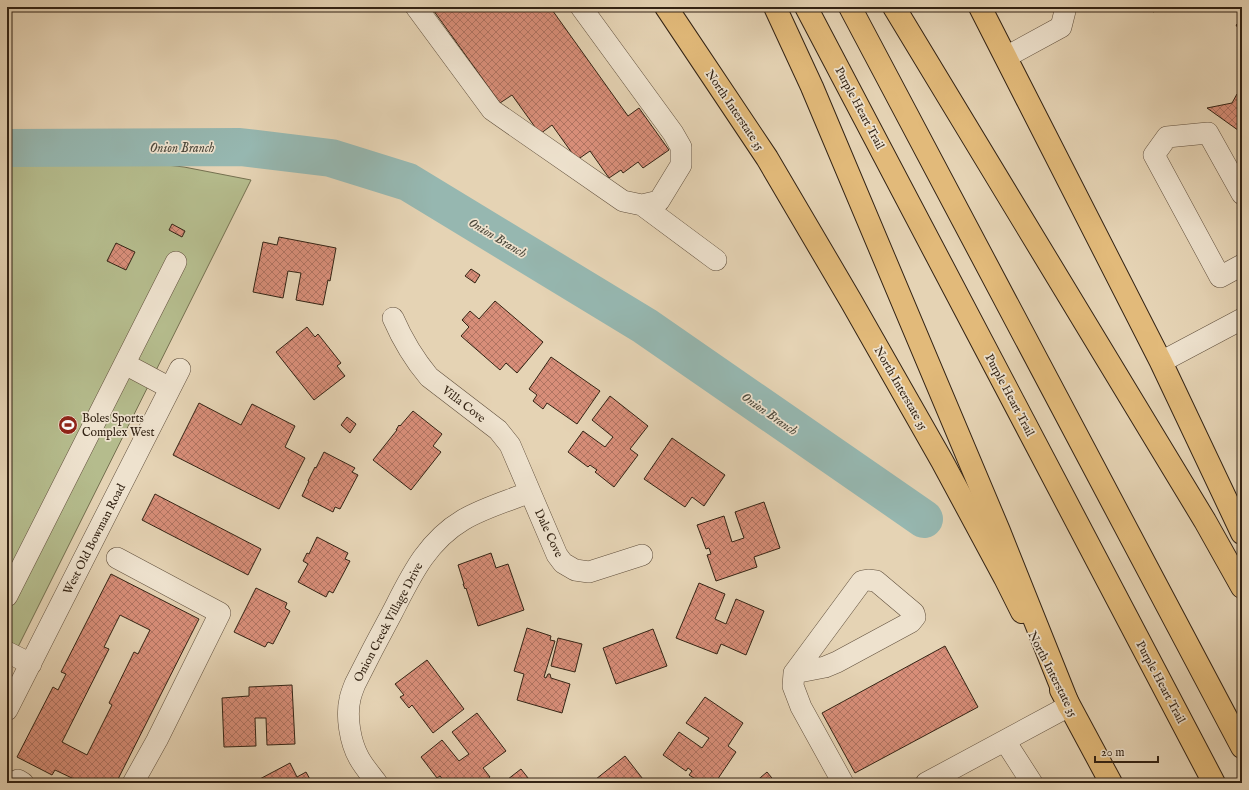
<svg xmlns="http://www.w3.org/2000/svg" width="1249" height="790" font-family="'IM FELL English',serif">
	<defs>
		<pattern id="building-cross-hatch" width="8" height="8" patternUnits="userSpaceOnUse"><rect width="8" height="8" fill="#d88e79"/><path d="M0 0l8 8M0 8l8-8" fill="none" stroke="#b07462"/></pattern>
	</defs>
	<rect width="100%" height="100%" fill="#e5d3b4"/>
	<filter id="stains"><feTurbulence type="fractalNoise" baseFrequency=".005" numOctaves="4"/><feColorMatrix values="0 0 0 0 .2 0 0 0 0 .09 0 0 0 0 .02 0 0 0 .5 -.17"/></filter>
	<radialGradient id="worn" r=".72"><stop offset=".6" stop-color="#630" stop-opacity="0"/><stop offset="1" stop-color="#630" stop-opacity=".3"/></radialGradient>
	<!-- green -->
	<path fill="#b5bc8d" stroke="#747050" d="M7,153L88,156L184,167L251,180L7,669Z"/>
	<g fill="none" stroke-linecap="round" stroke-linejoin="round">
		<!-- river -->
		<path stroke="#96b7b0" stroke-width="38" d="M7,148L240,147L331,158L408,182L645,326L924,519"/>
	</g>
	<!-- building -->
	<path fill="url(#building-cross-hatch)" stroke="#332314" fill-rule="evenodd" d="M431,7H550L628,116L639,108L669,150L643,168L638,162L623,173L621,170L609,178L590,151L577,160L552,125L540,134L512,95L500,103Z
		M1150,7H1163L1153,12Z
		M1242,21V34L1236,25Z
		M1242,93V133L1207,108L1232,103L1237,94Z
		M172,224L185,231L182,237L169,230Z
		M279,237L336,248L330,281L328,280L323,305L296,300L301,273L288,271L283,298L253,292L263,242L277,245Z
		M116,243L135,252L126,270L107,261Z
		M471,269L480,275L475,283L465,276Z
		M495,301L543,342L517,373L506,363L500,370L461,336L469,327L462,320L470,311L479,319Z
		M307,327L315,337L318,334L341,363L337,366L345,376L314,400L276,352Z
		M551,357L600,391L577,424L547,403L543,409L533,401L537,395L529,389Z
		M610,396L648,426L630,449L638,455L614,487L595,472L597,470L590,465L588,467L568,452L583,431L605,447L613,437L592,420Z
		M199,403L241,425L252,404L295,426L285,447L305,458L279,509L173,455Z
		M413,411L442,434L433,446L441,452L411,490L373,460L397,430H396L399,425L400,426Z
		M347,417L356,424L350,433L341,425Z
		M672,438L725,475L704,506L692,497L685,507L644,479Z
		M324,452L355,468L352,472L358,475L340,509L335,507L333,512L302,496L309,481H308L315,467L316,468Z
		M155,494L261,549L248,575L142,520Z
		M764,502L780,548L754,557L757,567L716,581L707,555L711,554L709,548L706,549L697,525L724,516L732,542L744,538L735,512Z
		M317,537L348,553L345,559L350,561L333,593L329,591L326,597L298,582L308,564L303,561L307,553L309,554Z
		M491,553L496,568L508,564L524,610L478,626L466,588L465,589L463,584H464L458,565Z
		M111,574L199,619L116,783H72L74,779L55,770L52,775L17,757L53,687L58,690L66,674L61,672ZM120,615L150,630L138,654L134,652L109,703L112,705L87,755L62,742L109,649L104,647Z
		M699,583L725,594L715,619L726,624L736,599L764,611L746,655L721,644L717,654L676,638Z
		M256,588L287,603L285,608L290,611L273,644L268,642L265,647L234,632Z
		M527,628L551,636L550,640L555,641L544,677L546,678L548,674H550L551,678L570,684L562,713L517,700L524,674L514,671Z
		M653,629L667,666L616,684L603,648Z
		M558,638L582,644L575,672L551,666Z
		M945,646L978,707L855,773L822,713Z
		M427,660L464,709L433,733L412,705L409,708L400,697L404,695L395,684Z
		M292,685L295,744L267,745L266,718H255L256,746L224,747L222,698L249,696V687Z
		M705,697L743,723L728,746L736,752L715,783H702L689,775L692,771L688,768L686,771L663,755L679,732L702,748L709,738L686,723Z
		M477,713L506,751L483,768L490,777L483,783H442L444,781L440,776L437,778L421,757L442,740L459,761L469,754L452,732Z
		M625,756L646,783H591Z
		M290,763L297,777L306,772L312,783H257L256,781Z
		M521,769L532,783H503Z
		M767,772L776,783H754Z"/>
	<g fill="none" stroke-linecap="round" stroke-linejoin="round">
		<defs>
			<path id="minor" d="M416,7L492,110L623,201L642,205L716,260
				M581,7L673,133L681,147V165L659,201L642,205
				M1006,57L1061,27L1066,7
				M1242,194L1208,133L1167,137L1154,155L1220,277L1242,265
				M393,318C403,341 413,358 429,377L498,430L510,445L557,555L563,563L575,570L589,572L642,555
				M1161,362L1242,319
				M125,364L170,388
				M117,558L220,613L157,740L133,783
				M7,596L176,262
				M7,652L31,664
				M794,673L825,667L837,662L911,622L915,617L914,613L876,581L868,580L862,581L794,673L793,686L801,707L843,783
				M7,710L180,369
				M1005,741L1032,783
				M18,780L23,783
				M377,783C371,775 364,767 359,758C350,742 346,716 350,699C351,694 353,689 355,684C367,660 379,637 392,613C410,578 426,542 463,520C483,508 508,501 530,492
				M926,783L1069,706"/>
			<path id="major" d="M666,7L767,158L851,301L942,461L1005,578L1022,612
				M980,7L1161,362L1242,533
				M1061,690L1111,783"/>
			<path id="highway" d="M775,7L812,87L999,531L1069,706
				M806,7L1214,783
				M850,7L1242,747
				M894,7L1205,521L1242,587"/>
		</defs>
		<!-- minor casing -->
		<use href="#minor" stroke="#604f3c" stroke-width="22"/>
		<!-- major casing -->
		<use href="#major" stroke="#332314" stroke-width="24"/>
		<!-- highway casing -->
		<use href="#highway" stroke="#332314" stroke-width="24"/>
		<!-- minor -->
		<use href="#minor" stroke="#eee2ce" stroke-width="21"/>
		<!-- major -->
		<use href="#major" stroke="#e2ba7a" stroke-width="22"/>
		<!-- highway -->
		<use href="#highway" stroke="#e2ba7a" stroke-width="22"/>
	</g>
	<!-- icons -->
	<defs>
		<symbol id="stadium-disc" viewBox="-11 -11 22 22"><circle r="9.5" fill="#8f2418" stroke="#eee2ce"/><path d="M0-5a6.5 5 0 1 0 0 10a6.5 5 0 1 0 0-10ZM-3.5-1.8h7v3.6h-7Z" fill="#fff"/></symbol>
	</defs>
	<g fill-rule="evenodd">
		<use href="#stadium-disc" x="57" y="414" width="22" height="22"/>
	</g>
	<g text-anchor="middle" stroke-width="3.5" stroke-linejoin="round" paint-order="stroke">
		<!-- street labels -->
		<g font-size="12" fill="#332314" stroke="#eee2ce">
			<text transform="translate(860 108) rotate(62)" y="4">Purple Heart Trail</text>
			<text transform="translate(735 110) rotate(56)" y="4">North Interstate 35</text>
			<text transform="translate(901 388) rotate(60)" y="4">North Interstate 35</text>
			<text transform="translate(1010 395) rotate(62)" y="4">Purple Heart Trail</text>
			<text transform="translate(464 404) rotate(38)" y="4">Villa Cove</text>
			<text transform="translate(549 533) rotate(65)" y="4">Dale Cove</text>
			<text transform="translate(94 539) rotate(-63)" y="4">West Old Bowman Road</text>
			<text transform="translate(388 622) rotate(-62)" y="4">Onion Creek Village Drive</text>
			<text transform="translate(1053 674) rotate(63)" y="4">North Interstate 35</text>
			<text transform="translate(1161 682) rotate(62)" y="4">Purple Heart Trail</text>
		</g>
		<!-- poi labels -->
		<g font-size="12" fill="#332314" stroke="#eee2ce" text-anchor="start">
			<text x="82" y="422">Boles Sports<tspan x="82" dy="14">Complex West</tspan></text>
		</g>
		<!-- water labels -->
		<g font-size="13" font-style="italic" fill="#4c483b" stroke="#eee2ce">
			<text x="182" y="152">Onion Branch</text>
			<text transform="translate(498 237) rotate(31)" y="5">Onion Branch</text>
			<text transform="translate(770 413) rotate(35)" y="5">Onion Branch</text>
		</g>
	</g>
	<!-- margin -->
	<rect width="1249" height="790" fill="none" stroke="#e5d3b4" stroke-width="24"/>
	<rect x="8" y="8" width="1233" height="774" fill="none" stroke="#332314" stroke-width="2"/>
	<rect x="12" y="12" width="1225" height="766" fill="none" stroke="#332314"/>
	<!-- scale -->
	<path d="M1095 756v6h63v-6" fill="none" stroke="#332314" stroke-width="2"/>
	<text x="1101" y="756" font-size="12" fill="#332314" stroke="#eee2ce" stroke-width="3" paint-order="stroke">20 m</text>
	<rect width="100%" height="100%" filter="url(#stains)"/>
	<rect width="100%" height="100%" fill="url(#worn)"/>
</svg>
